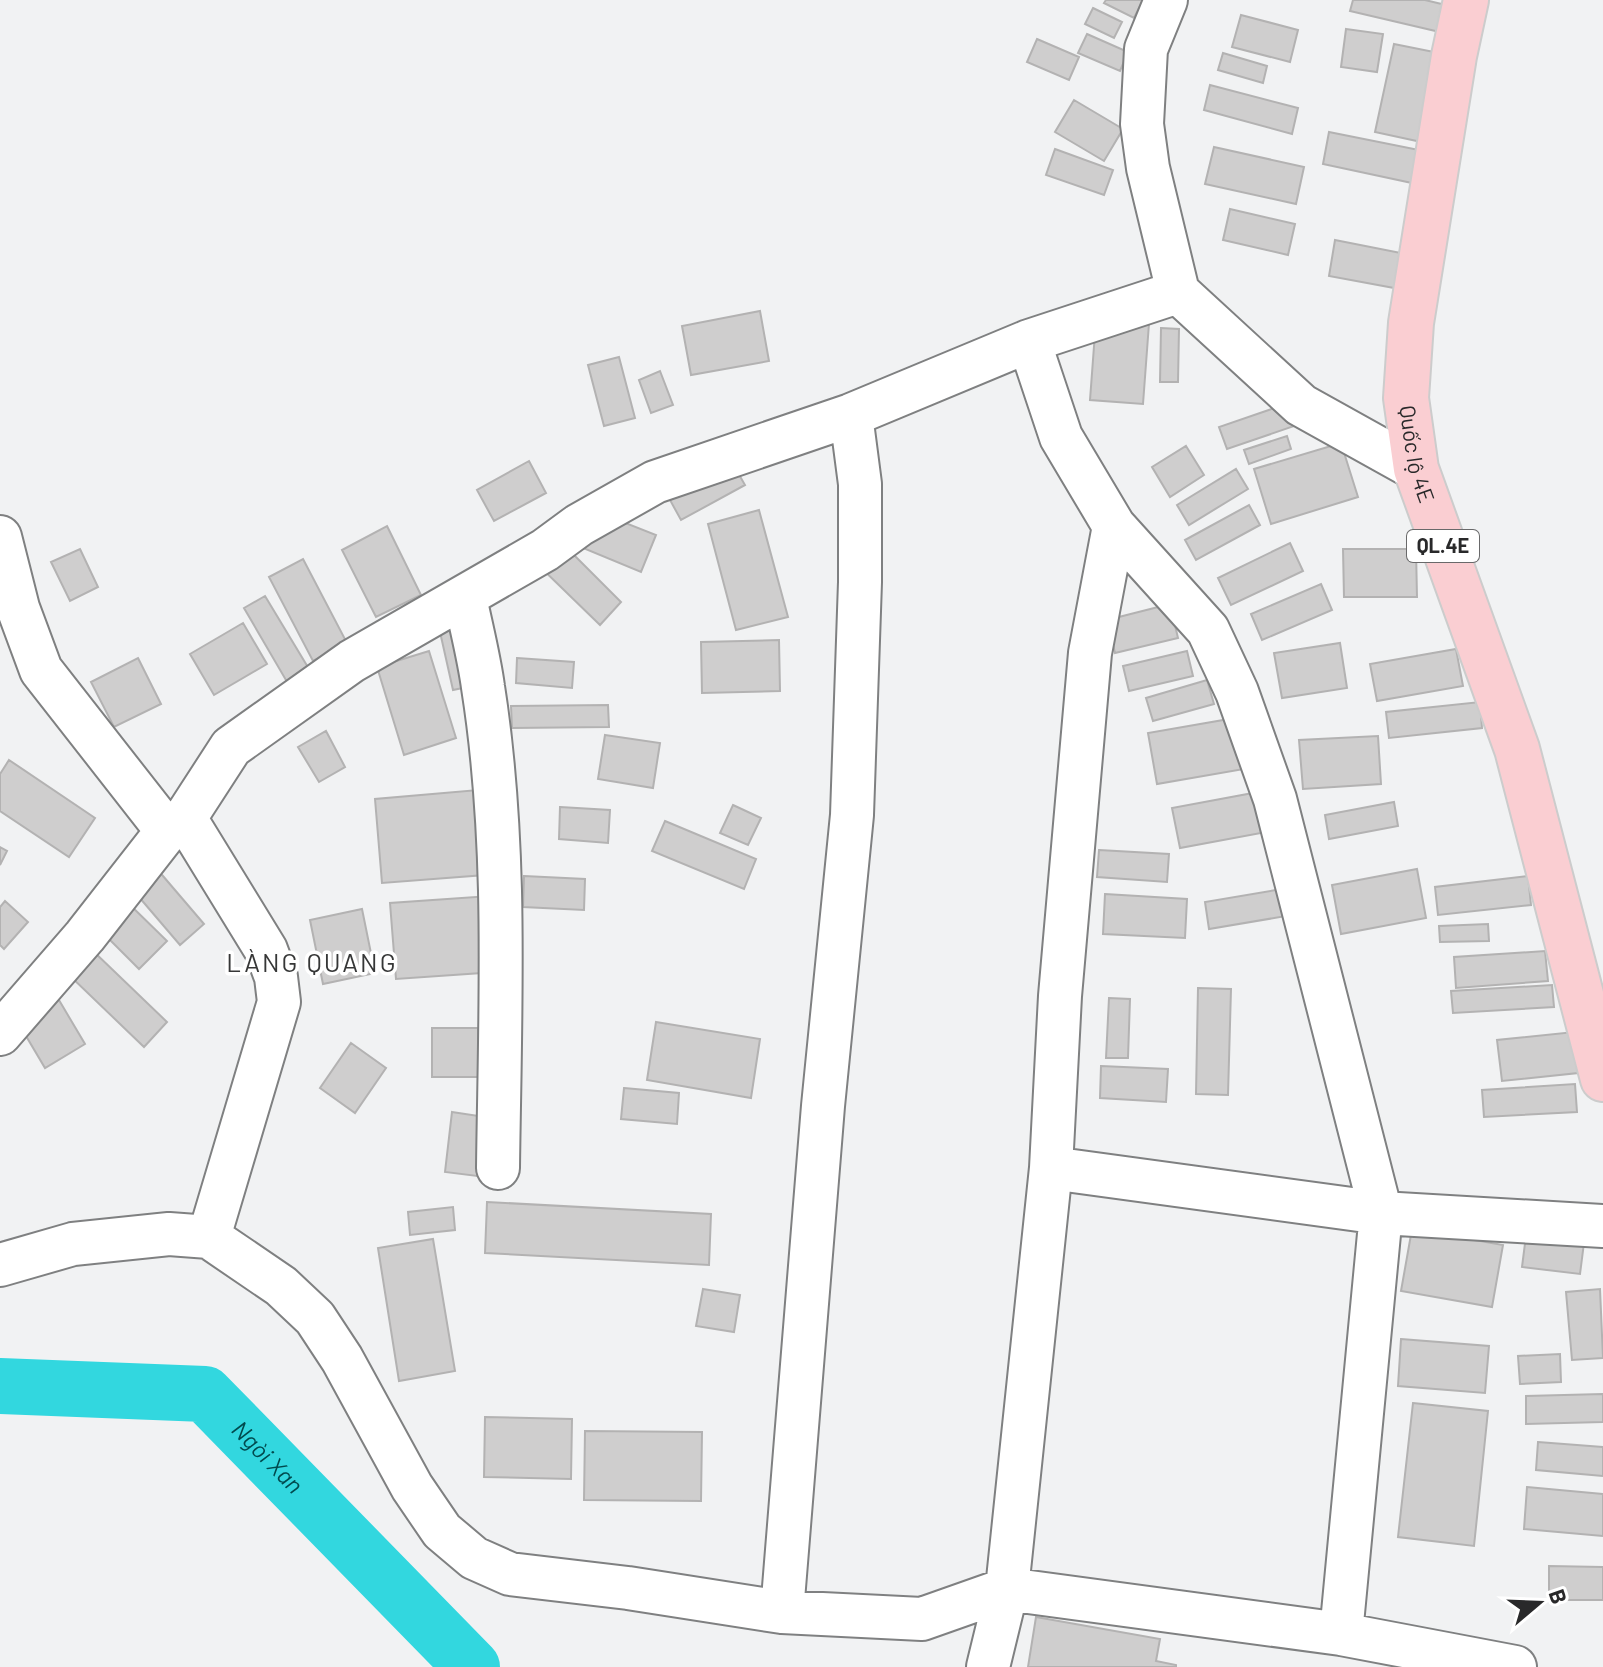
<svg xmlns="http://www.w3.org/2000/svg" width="1603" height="1667" font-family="Barlow,sans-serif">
	<rect width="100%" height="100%" fill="#f1f2f3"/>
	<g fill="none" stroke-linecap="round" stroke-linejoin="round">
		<!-- river -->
		<path stroke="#32d7df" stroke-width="56" id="s1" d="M0,1386L205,1394L472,1667"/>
	</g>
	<!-- building -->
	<path fill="#cfcece" stroke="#b3b2b2" stroke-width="2" d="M1106,0H1143L1134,18L1104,3Z
		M1353,0H1425L1450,6L1444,33L1350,11Z
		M1093,8L1122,22L1114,38L1085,24Z
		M1241,15L1298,30L1290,62L1232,47Z
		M1346,29L1383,34L1377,72L1341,67Z
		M1087,34L1128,52L1120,71L1078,53Z
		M1037,39L1079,57L1069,80L1027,62Z
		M1394,44L1444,54L1426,143L1375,132Z
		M1223,53L1267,66L1263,83L1218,70Z
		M1210,85L1298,108L1292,134L1204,110Z
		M1074,100L1123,129L1104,161L1055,132Z
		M1329,132L1419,150L1412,183L1323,164Z
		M1214,147L1304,167L1296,204L1205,184Z
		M1055,149L1113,170L1104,195L1046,175Z
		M1230,209L1295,224L1288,255L1223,240Z
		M1335,240L1411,255L1405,290L1329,276Z
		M1097,306L1150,310L1143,404L1090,400Z
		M760,311L769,361L691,375L682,326Z
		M1161,328L1179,329L1178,382H1160Z
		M619,357L635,418L604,426L588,365Z
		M660,371L673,405L651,413L639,380Z
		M1295,401L1303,423L1227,449L1219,427Z
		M1287,436L1291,449L1249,464L1244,450Z
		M1341,443L1358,497L1271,524L1254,469Z
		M1186,446L1204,475L1170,497L1152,467Z
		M529,461L546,493L494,521L477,490Z
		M733,464L745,485L681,520L670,500Z
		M1236,469L1248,489L1189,525L1177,505Z
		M1249,505L1260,525L1196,560L1185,540Z
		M585,507L656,535L641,572L571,543Z
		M759,510L788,617L736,630L708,524Z
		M387,526L421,595L376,617L342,550Z
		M555,536L621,602L600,625L532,559Z
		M1290,543L1303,571L1231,605L1218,578Z
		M80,549L98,587L70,601L51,562Z
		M1343,549H1416L1417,597H1344Z
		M303,559L347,643L313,661L269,577Z
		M1321,584L1332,610L1262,640L1251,614Z
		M265,596L312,674L290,687L244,608Z
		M1170,604L1178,638L1115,653L1107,620Z
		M462,618L477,685L453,690L438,623Z
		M243,623L267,664L214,695L190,654Z
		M779,640L780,691L702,693L701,642Z
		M1340,643L1347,688L1282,698L1274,653Z
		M1456,649L1463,686L1377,701L1370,664Z
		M429,651L456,738L404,755L377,667Z
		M1187,651L1193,676L1129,691L1123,666Z
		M138,658L161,704L114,727L91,682Z
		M517,658L574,662L572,688L516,683Z
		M1207,680L1214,704L1153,721L1146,698Z
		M1480,702L1482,728L1389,738L1386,712Z
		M608,705L609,727L512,728L511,706Z
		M1235,718L1244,769L1157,784L1148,733Z
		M326,731L345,767L319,782L298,747Z
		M605,735L660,743L653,788L598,779Z
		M1378,736L1381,784L1303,789L1299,740Z
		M9,760L95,818L69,857L0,811V774Z
		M478,790L485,875L382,883L375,799Z
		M1253,793L1261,833L1180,848L1172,808Z
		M1394,802L1398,826L1329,839L1325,815Z
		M733,805L761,818L748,845L720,833Z
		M560,807L610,810L608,843L559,839Z
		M665,821L756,859L744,889L652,851Z
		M0,847L7,851L0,865Z
		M1099,850L1169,854L1167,882L1097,877Z
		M157,869L204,924L180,945L133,890Z
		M1417,869L1426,918L1341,934L1332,885Z
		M524,876L585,879L584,910L523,907Z
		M1528,876L1531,905L1438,915L1435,887Z
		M1282,889L1286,916L1209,929L1205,902Z
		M1105,894L1187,899L1185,938L1103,934Z
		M490,896L496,972L396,979L390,903Z
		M123,898L167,941L139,969L96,926Z
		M5,901L28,922L4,949L0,945V907Z
		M362,909L375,973L323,984L310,920Z
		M1488,924L1489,941L1440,942L1439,926Z
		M91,949L167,1022L144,1047L68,974Z
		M1545,951L1548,981L1456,988L1454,957Z
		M1552,985L1554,1007L1453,1013L1451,991Z
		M1198,988L1231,989L1228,1095L1196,1094Z
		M56,995L85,1044L45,1068L16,1019Z
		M1109,998L1130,999L1128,1058H1106Z
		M656,1022L760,1039L751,1098L647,1080Z
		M432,1028H478V1077H432Z
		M1574,1032L1578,1073L1502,1081L1497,1040Z
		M351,1043L386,1068L355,1113L320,1088Z
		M1101,1066L1168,1069L1166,1102L1100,1098Z
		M1575,1084L1577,1112L1484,1117L1482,1090Z
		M624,1088L679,1093L677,1124L621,1119Z
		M452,1112L492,1118L485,1177L445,1172Z
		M487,1202L711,1214L709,1265L485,1253Z
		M453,1207L455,1230L410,1235L408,1212Z
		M1528,1220L1586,1227L1580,1274L1522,1267Z
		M1412,1229L1503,1245L1492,1307L1401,1291Z
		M433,1239L455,1371L399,1381L378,1248Z
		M703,1289L740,1295L734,1332L696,1326Z
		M1600,1289L1603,1358L1572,1360L1566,1292Z
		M1401,1339L1489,1346L1485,1393L1398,1386Z
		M1560,1354L1561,1382L1520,1384L1518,1356Z
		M1603,1394V1422L1526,1424V1396Z
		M1413,1403L1488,1411L1474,1546L1398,1537Z
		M485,1417L572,1419L571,1479L484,1477Z
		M585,1431L702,1432L701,1501L584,1500Z
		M1538,1442L1603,1447V1476L1536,1470Z
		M1527,1487L1603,1494V1536L1524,1529Z
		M1549,1566L1603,1567V1600H1549Z
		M1036,1617L1160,1639L1156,1661L1176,1665V1667H1028Z"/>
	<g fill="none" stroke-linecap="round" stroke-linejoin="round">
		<defs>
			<path id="minor" d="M1166,0L1146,49L1142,124L1148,168L1178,292L1301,405L1416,469
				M1029,341L1061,437L1114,526L1208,630L1237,692L1275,799L1381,1213L1341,1634
				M0,537L18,608L41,670L167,831
				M465,597C471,627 479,657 483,687C508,845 500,1008 498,1168
				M185,818L266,950L276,977L279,1002L209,1237
				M0,1034L85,936L167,831L185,818L231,747L352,661L545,550L579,525L655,482L851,415L1029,341L1178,292
				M1051,1168L1381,1213L1603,1226
				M0,1265L73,1244L169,1234L209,1237L281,1286L315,1318L342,1359L412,1487L442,1531L474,1558L510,1574L628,1588L782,1612L922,1619L1007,1589L1341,1634L1515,1667
				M782,1612L823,1106L852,815L860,582V484L851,415
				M988,1667L1007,1589L1051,1168L1060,996L1090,653L1114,526"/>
			<g id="major">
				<path id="s2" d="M1466,0L1454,56L1411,323L1406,398L1416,469L1517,749L1603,1079"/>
			</g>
		</defs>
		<!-- minor casing -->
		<use href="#minor" stroke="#7f8081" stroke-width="46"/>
		<!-- major casing -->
		<use href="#major" stroke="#ccc" stroke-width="48"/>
		<!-- minor -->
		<use href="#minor" stroke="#fff" stroke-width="42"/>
		<!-- major -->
		<use href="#major" stroke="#faced2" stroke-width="44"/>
	</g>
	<g text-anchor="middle" stroke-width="7" stroke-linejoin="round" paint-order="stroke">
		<!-- shield labels -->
		<rect fill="#fff" stroke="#69696a" stroke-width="2" x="1407" y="530" width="72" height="32" rx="6"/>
		<g font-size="20" font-weight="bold" fill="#29292a">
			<text x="1443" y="553">QL.4E</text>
		</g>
		<!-- street labels -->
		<g font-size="22" fill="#29292a" stroke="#fff">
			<text dy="8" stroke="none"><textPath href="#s2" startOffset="460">Quốc lộ 4E</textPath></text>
		</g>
		<!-- water labels -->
		<g font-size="24" font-style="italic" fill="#014a4e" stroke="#fff">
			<text dy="8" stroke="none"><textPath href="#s1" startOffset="294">Ngòi Xan</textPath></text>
		</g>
		<!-- quarter labels -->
		<g font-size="26" letter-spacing="2" fill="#363737" stroke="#fff">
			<text x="312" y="972">LÀNG QUANG</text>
		</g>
	</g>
	<!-- north arrow -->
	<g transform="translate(1539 1603) rotate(71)" stroke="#ffffff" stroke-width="6" paint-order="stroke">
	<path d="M0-6L14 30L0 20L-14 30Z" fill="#29292a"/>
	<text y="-12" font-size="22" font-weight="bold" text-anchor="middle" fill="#29292a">B</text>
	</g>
</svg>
